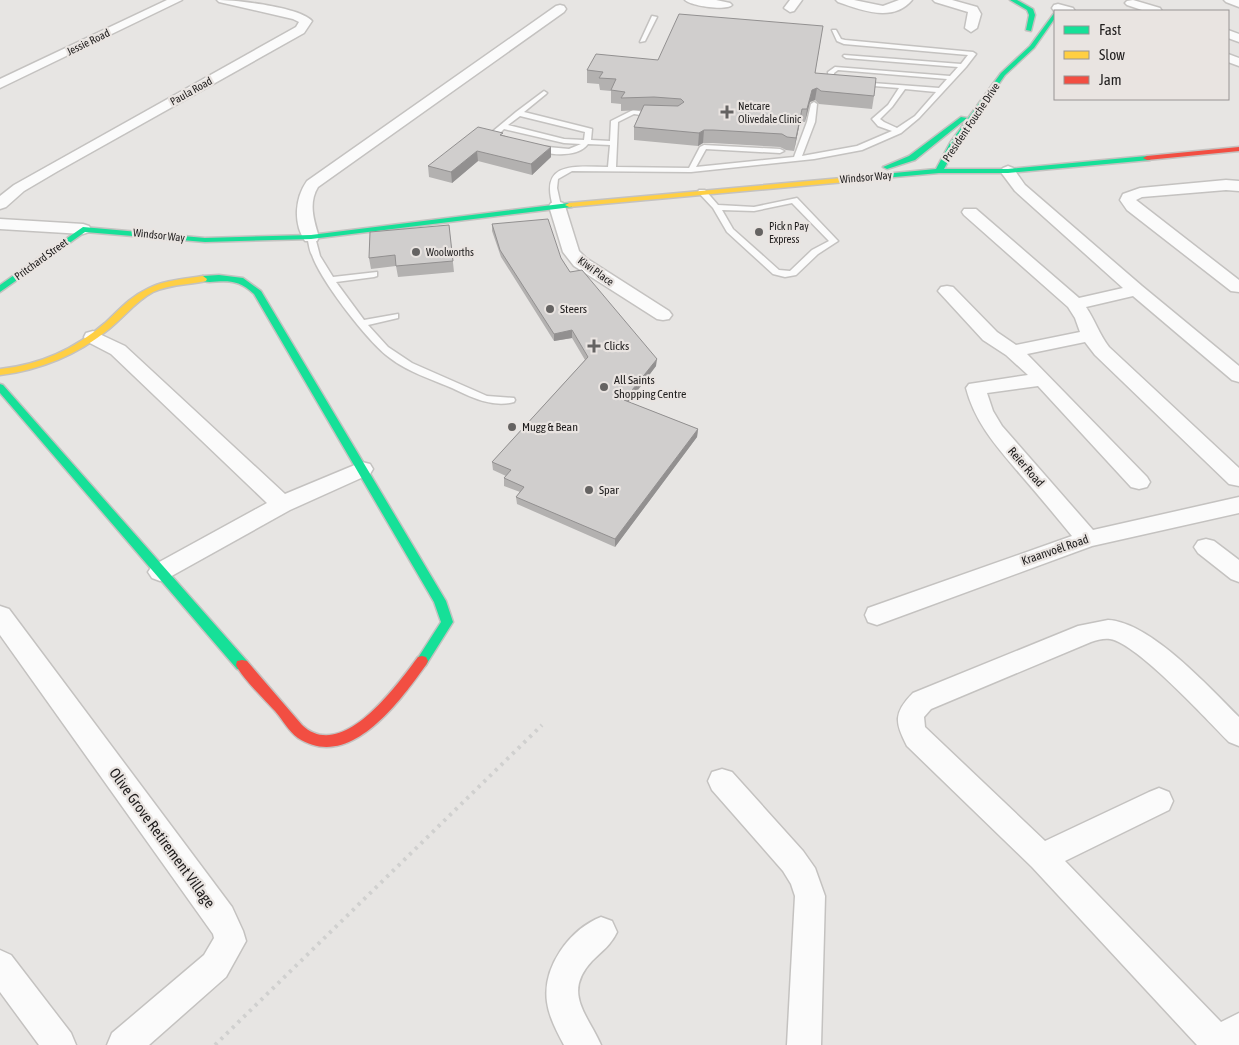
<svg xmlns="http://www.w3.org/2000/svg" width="1239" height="1045" font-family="'Asap Condensed',sans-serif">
	<rect width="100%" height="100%" fill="#e7e5e3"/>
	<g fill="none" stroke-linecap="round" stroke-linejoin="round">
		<defs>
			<path id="lane" d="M652,16L657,17L645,41L640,42Z
				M832,30H836L841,39L845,40L973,52L976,54L966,67L919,118L901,133L862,150L814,159L691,172L572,171L558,179L557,188L561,206L557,208L553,206C539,160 577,167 608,167L610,145L588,144C578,158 546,156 533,148L537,146L569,149L581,144L564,143L504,129L500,133V136L507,138V142H501L492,137V132L516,112L544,91L547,93L546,94L524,112L592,129L591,140L610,141L611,121L633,110L656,114L658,115L654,117L634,114L618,122L616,167L689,168L700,147L704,145L780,149L784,151L780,153L706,149L696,167L794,157L807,122L811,104L814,102L817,104L815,122L802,156L857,146L892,131L878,126L872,119L888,105L899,88L861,85L859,84V82L939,88L947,79L838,70L834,73L833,81H829L828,72L835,67L950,76L958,67L846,58L843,56L844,55L961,64L968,55L844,44L837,41ZM905,89L936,92L915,116L897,128L884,122L880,119L892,107ZM520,116L585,132L584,140L564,139L508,125Z
				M699,190H705L718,205L754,207L797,198L838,241L818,254L796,275L785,277L773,274L727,232L713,208L698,192ZM792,203L829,241L812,250L790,271L779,270L733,229L722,210L754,211Z
				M308,235H314L315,237L320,256L333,277L377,272V276L374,277L336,282L364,320L398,314V318L368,325L388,347L412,363L487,396L514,398L515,400L514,402C492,408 471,397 452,388C431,379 408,372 390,358C368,342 321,281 312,255C309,250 309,243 307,237Z"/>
			<path id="street" d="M167,0H182L0,88V79Z
				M217,0C236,0 300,7 312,21L304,33L58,171L24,191L6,207L0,209V196L14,185L296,27L299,22L293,19L219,2Z
				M685,0H716L730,3L732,5C726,11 691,6 685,0Z
				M790,0H802L794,11L790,12L784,8Z
				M836,0H854L883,6L899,0H912C893,23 861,10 838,2Z
				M933,0H952L977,7L981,14L977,28L971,32L965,28L968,12L935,2Z
				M1133,0L1160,8L1162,11H1145L1127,5L1125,3L1127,1Z
				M1224,0H1239V7L1226,2Z
				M1058,4L1073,8L1075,11H1054L1052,8L1054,5Z
				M560,5L564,6L566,9L564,12L318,187C308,203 314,221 319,237L317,241H305C293,223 295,198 307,181L556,6Z
				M1228,30L1239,34V42L1228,38Z
				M1228,54L1239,58V66L1228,62Z
				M1008,166L1013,168L1025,185L1142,286L1239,366V382L1232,380L1133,296L1086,307C1095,320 1099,334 1109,347L1239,468V486L1229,484L1095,355L1085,342L1027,354L1147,477L1150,482L1147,487L1139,489L1131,487L1038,386L987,393L993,411L1002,426L1093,530L1239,497V513L1092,546L877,625L868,622L865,615L868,608L1072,536C1055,515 1038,495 1020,474C997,447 975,423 966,388L969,384L1028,375L1006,355L983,340L938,291L941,287L947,286L953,287L997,332L1016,345L1080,332L1075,318L1068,307L964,215L962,212L964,209H976L1079,298L1123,288L1015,191L1000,171L1003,168Z
				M1226,180L1239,181V191L1226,190L1142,197L1136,200L1239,280V292L1231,291L1127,210L1120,200L1123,194L1140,188Z
				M557,201L563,203L565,206L579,251L586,258L669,311L672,315L669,319L663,320L657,319L574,266L563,252L549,206L551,203Z
				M0,219L83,224L89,226L91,229L89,232L83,234L0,229Z
				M93,331L125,346L285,494L362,462L370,464L373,469L370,474L290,510L168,578L160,581L152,578L148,572L152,566L267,503L111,354L86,341L84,337L86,333Z
				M1206,539L1214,541L1239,560V582L1231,579L1198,553L1194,547L1198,541Z
				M0,606L9,609L232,907L243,931L246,941L226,977L149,1045H107L112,1033L204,955L214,938L213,934L0,635Z
				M1108,620C1150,622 1209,687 1239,717V746L1229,742C1208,721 1137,643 1110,639C1104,638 1097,640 1091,642L931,709L924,717L925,727L1045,841L1149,792L1159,788L1169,792L1173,801L1169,810L1065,861L1221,1022L1239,1013V1045H1197L1032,867L907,746C895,723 893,713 913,693L1078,626Z
				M722,769L732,772L803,851L815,868L825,896L821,1045H787L795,896L791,884L783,871L712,790L708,781L712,772Z
				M601,917L612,921L617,932C611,945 602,951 592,961C562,993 588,1015 601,1045H564C557,1032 549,1017 547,1002C542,967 570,929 601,917Z
				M0,950L11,955L71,1033L76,1045H39L0,992Z"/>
			<path id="fast" d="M1010,0H1017L1033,9L1035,15L1031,31L1026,30L1029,15L1027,10Z
				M1055,12V18L1034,48L1005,75L958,143L944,169H1008L1147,156L1151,158L1150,160L1008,173H939L839,182V178H842L936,169L950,143L1001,73L1030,46Z
				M961,117L967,118L915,160L887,169L883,167L909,156Z
				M569,203H572V207L311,239L205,242L85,232L0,292V285L83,227L205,238L311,235Z
				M219,275L243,278L261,291L446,601L453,622L426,665L422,666L418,665L416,661L441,622L434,602L254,294C231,271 211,288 199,279L203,276Z
				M0,384L3,385L247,661L248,665L247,669L242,670L237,669L0,393Z"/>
			<path id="slow" d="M842,178H845V182L569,207L565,205L569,203Z
				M203,276L207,279L206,281C188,285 170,284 153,292C136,301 124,317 109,329C77,355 40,370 0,375V369C39,365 75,349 105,323C118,311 130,297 147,289C164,280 184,279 203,276Z"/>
			<path id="jam" d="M1239,147V151L1147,160L1143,158L1147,156Z
				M422,656L426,657L428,661L426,665C400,701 350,772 298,738C288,731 283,720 275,711C264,699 243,679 236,665L237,661L242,660L247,661L302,725C342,763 397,685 418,657Z"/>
		</defs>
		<!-- lane casing -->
		<use href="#lane" stroke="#c4c2c0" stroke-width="3"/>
		<!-- street casing -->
		<use href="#street" stroke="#c4c2c0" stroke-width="3"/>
		<!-- fast casing -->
		<use href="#fast" stroke="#c4c2c0" stroke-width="3"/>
		<!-- slow casing -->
		<use href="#slow" stroke="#c4c2c0" stroke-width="3"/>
		<!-- jam casing -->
		<use href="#jam" stroke="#c4c2c0" stroke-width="3"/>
		<!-- path -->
		<path stroke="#d0d0cf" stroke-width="4" stroke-dasharray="3 5" stroke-linecap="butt" d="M215,1045L542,725"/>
		<!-- lane -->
		<use href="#lane" fill="#fbfbfb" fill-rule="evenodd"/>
		<!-- street -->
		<use href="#street" fill="#fbfbfb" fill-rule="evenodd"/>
		<!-- fast -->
		<use href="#fast" fill="#16e098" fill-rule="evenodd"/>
		<!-- slow -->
		<use href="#slow" fill="#ffcf43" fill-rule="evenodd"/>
		<!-- jam -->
		<use href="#jam" fill="#f24e42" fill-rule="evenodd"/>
	</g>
	<!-- wall -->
	<path fill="#b3b1b0" d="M821,38L815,73L874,96L872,109L819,104L815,100L810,102L805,122H800L794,151L786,150L780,147L712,143H703L698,146L634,140V127L641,110L621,111V104L611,103V91L600,90L599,84L587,83V70L658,60Z
		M503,135L551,157L532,175L478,161L452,183L429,177L428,166Z
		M492,224L561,258L570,272L656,366L629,402L698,429L697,437L615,547L517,504L516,497L520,492L504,486V478L506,476L493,470L492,462L585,360L572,338L554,341L501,257L492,231Z
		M449,225L454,272L398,277L396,266L371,269L369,258Z"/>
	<!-- shaded-wall -->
	<path fill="#929090" d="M817,88L815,100L810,102L805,122L807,109L812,90Z
		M802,109L800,122L794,151L796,138Z
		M704,130L703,143L698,146L699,133Z
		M551,147V157L532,175L531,164Z
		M477,151L478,161L452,183L451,172Z
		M572,330V338L554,341V334Z
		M657,359L656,366L624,408V400Z
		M698,429L697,437L615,547V539Z"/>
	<!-- building -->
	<path fill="#d0cecd" stroke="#929090" d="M679,14L823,26L815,73L876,78L874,96L821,91L817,88L812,90L807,109H802L796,138L787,137L782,134L713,130H704L699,133L634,127L644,105L678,106L684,102L681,99L654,97L621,98L625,92L611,90L616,79L599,78L603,72L587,70L596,54L658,60Z
		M478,127L503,133L500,135L551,147L531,164L477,151L451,172L428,166Z
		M548,219L561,258L570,272L582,270L657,359L624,400L698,429L615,539L516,497L524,487L504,478L511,470L492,462L588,357L572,330L554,334L500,250L492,224Z
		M449,225L453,261L396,266L395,255L369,258L370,232Z"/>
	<!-- markers -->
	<g fill="#656362" stroke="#e9e4e1" stroke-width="2">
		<path d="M724.5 104.5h5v5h5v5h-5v5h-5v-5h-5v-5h5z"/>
		<circle cx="759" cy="232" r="5"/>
		<circle cx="416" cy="252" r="5"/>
		<circle cx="550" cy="309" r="5"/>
		<path d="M591.5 338.5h5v5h5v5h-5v5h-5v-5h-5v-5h5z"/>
		<circle cx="604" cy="387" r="5"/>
		<circle cx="512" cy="427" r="5"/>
		<circle cx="589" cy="490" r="5"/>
	</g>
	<g text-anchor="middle" stroke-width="4.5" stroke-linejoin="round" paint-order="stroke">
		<!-- far-street labels -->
		<g font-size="11" fill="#1f1d1d" stroke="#e9e4e1">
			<text transform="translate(88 42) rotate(-26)" y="4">Jessie Road</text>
			<text transform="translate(191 91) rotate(-29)" y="4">Paula Road</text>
			<text transform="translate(971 122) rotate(-56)" y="4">President Fouche Drive</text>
			<text transform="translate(866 177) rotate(-5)" y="4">Windsor Way</text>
			<text transform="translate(159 235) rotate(6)" y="4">Windsor Way</text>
			<text transform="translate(41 259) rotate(-36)" y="4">Pritchard Street</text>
			<text transform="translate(596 271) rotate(36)" y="4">Kiwi Place</text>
		</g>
		<!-- far-poi labels -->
		<g font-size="11" fill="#1f1d1d" stroke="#e9e4e1" text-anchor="start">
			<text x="738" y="110">Netcare<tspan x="738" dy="13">Olivedale Clinic</tspan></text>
			<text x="769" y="230">Pick n Pay<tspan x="769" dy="13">Express</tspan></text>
			<text x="426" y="256">Woolworths</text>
		</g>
		<!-- poi labels -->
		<g font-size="12" fill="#1f1d1d" stroke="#e9e4e1" text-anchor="start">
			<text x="560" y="313">Steers</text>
			<text x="604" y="350">Clicks</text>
			<text x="614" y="384">All Saints<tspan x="614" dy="14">Shopping Centre</tspan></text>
			<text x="522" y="431">Mugg &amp; Bean</text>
			<text x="599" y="494">Spar</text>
		</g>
		<!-- street labels -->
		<g font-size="12" fill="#1f1d1d" stroke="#e9e4e1">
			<text transform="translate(1026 467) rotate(49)" y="4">Reier Road</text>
			<text transform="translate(1055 550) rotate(-19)" y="4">Kraanvoël Road</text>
		</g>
		<!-- near-street labels -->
		<g font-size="15" fill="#1f1d1d" stroke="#e9e4e1">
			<text transform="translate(162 838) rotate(54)" y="5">Olive Grove Retirement Village</text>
		</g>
	</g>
	<!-- legend -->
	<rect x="1054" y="10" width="175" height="90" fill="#e9e4e1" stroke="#989493"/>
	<rect x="1064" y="26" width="25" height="8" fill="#16e098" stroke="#989493"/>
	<text x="1099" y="35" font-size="15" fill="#1f1d1d">Fast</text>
	<rect x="1064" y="51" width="25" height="8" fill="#ffcf43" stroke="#989493"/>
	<text x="1099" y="60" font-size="15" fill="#1f1d1d">Slow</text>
	<rect x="1064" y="76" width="25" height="8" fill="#f24e42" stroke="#989493"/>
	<text x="1099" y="85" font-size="15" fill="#1f1d1d">Jam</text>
</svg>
